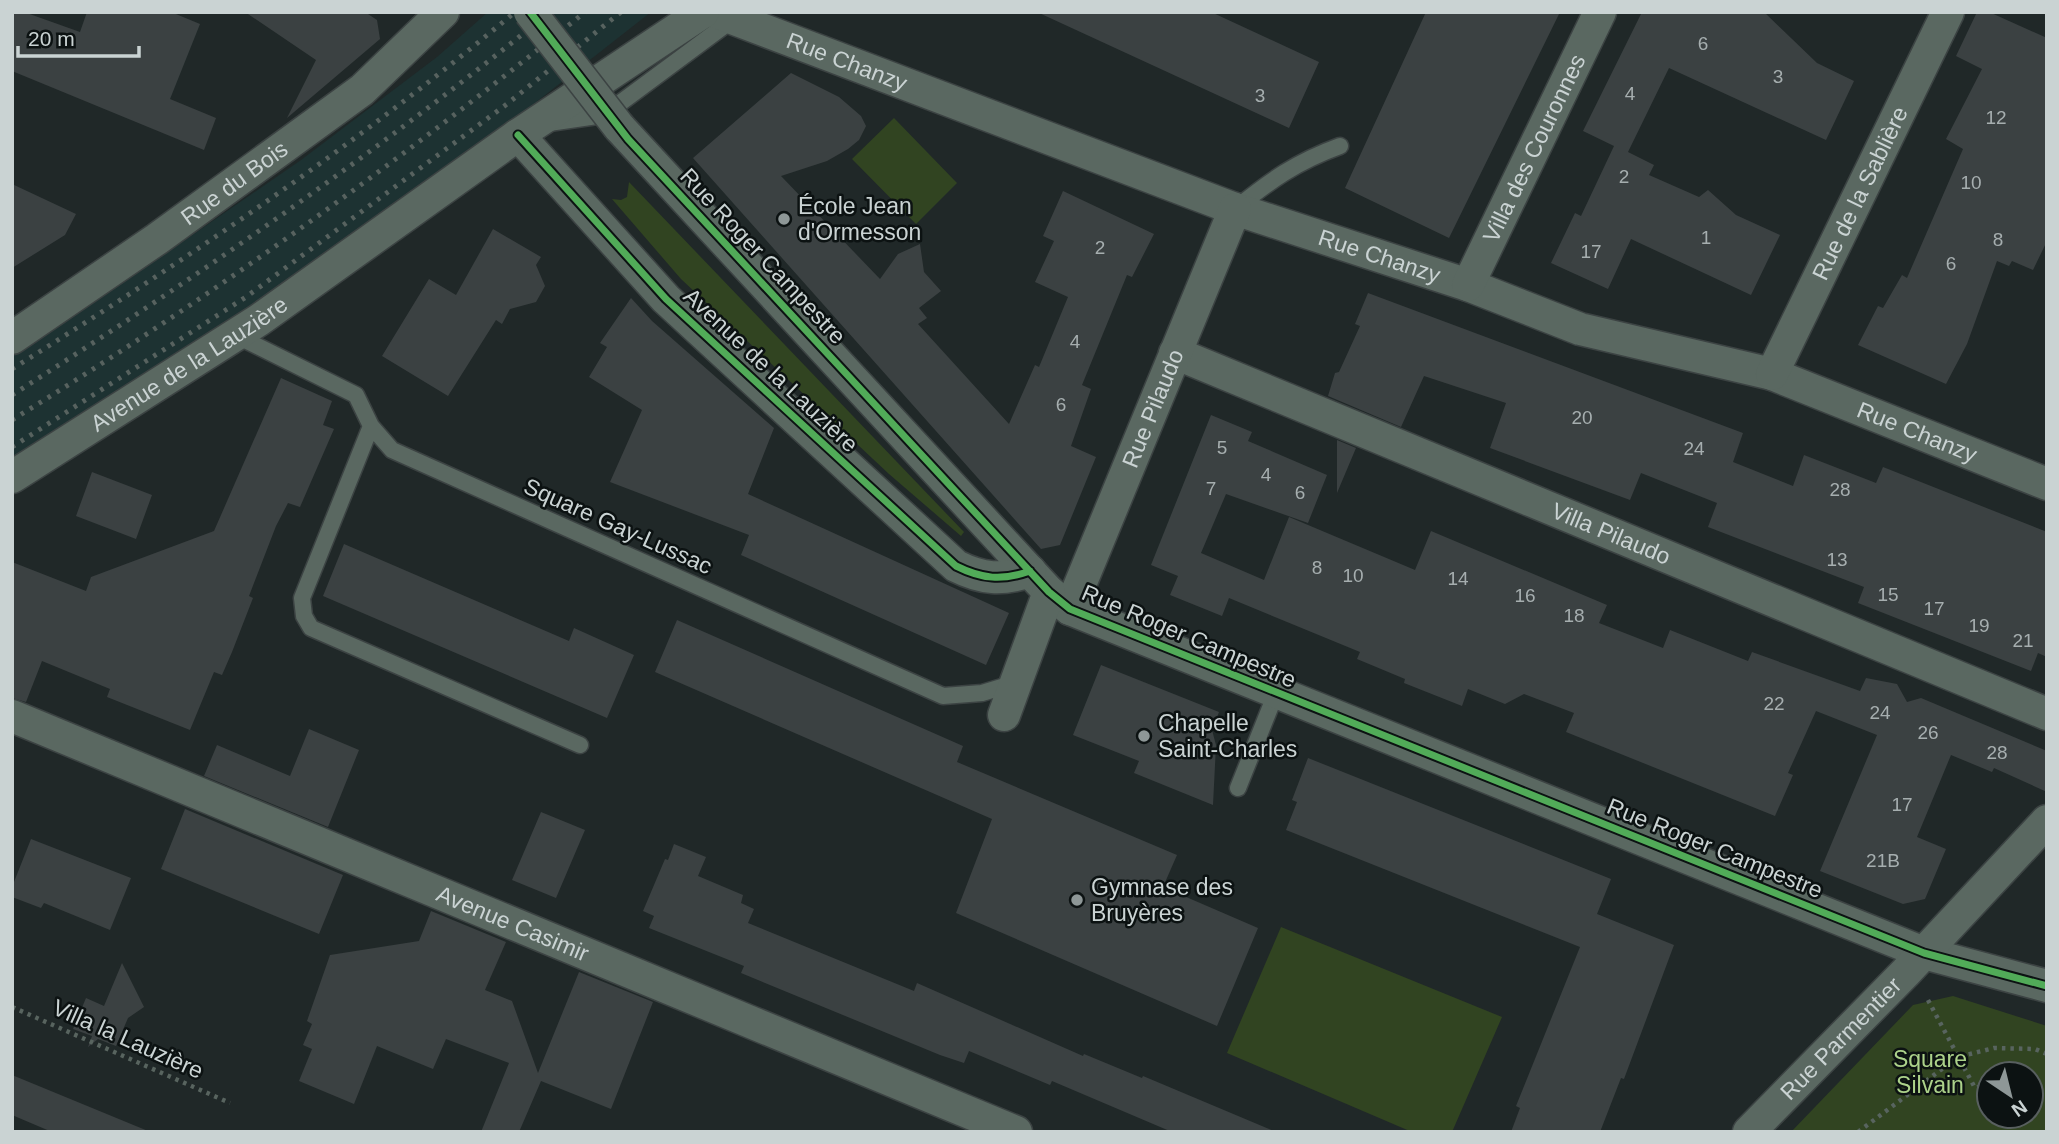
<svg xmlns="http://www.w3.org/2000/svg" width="2059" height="1144" font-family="Helvetica,sans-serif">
	<rect width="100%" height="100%" fill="#202828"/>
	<!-- built -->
	<path fill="#1d3232" d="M488,12H651L512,121L249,310L12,462V354L101,298L301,160L437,57Z"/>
	<!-- green -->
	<path fill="#314421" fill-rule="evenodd" d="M894,118L957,183L916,224L852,159Z
		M629,182L964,532L961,536L889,474L681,279L612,199L621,200L627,197Z
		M1281,927L1502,1017L1452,1132H1412L1227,1053Z
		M1953,996L2047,1026V1132H1791L1913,1005ZM1989,1074H2031V1116H1989Z"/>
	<!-- building -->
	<path fill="#3b4142" d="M12,12H24L80,32L87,12H171L200,24L170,99L216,118L204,150L12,71Z
		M245,12H365L377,20L380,39L287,118L316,60Z
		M1037,12H1211L1319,62L1289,128Z
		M1426,12H1560L1449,238L1345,188Z
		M1642,12H1764L1817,63L1854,81L1826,140L1669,68L1628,152L1654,165L1649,175L1699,197L1708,190L1736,215L1780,235L1751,295L1631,239L1608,289L1551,263L1575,213L1581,216L1614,146L1583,131Z
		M1977,12H1989L2047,38V241L2033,270L2012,261L2009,266L1997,261L1967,344L1946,384L1858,345L1878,306L1883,308L1902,275L1907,278L1963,149L1946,139L1982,69L1956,56Z
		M791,73L839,97L861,116L866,126L859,140L848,149L827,161L781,176L880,279L898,254L920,244L924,272L941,291L919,308L927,318L918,324L1009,424L1035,365L1039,367L1068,297L1035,282L1054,241L1043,236L1063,191L1154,234L1132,277L1127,275L1082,385L1091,389L1071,446L1096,457L1060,545L1041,549L693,158Z
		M12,184L76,214L65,235L12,268Z
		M493,229L541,257L536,265L545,286L536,302L510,309L502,324L496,320L448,396L382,356L429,279L456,295Z
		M1368,293L1743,433L1733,462L1793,486L1804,455L1876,483L1883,467L2047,532V657L2038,653L2031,671L1858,603L1864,587L1708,527L1717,503L1641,473L1630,500L1490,448L1506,403L1424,376L1401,427L1328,396L1335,373L1339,372L1360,326L1355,324Z
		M631,298L652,321L774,428L748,494L1009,613L986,665L741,555L749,535L610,482L642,410L589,377L607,347L600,343Z
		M281,378L332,401L323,425L334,429L300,507L288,503L276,526L249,596L253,598L232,652L222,675L214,672L190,730L107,697L110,689L42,661L26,702L12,698V562L86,591L91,577L214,531Z
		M1211,415L1252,432L1248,441L1327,475L1308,523L1226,494L1201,553L1264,580L1289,517L1415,570L1431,531L1607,605L1599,623L1663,648L1670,630L1748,661L1752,652L1860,691L1866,678L1897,684L1907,702L1921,698L2047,751V792L1994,768L1992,772L1951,755L1917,837L1946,849L1925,899L1903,904L1820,871L1877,735L1816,711L1788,773L1793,775L1775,816L1566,732L1574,713L1524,694L1505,704L1468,689L1462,706L1404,683L1405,679L1357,659L1360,652L1229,598L1222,616L1170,595L1178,576L1151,565Z
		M1337,440L1356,448L1337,493Z
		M92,472L152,495L136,539L76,516Z
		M344,544L569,641L574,628L634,655L607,718L323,596Z
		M677,620L963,746L957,762L1177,855L1163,887L1258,928L1217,1026L956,913L992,819L655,672Z
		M1101,665L1219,712L1212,730L1216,745L1213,805L1134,773L1139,761L1073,735Z
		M309,729L359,750L328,827L204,776L217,745L290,776Z
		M1308,758L1611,879L1597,914L1674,945L1624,1079L1621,1078L1600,1132H1511L1520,1108L1516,1106L1580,947L1286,830L1297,802L1292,800Z
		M185,809L343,875L319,934L161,869Z
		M541,812L585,830L556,898L512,880Z
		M31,839L131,878L110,930L44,903L41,908L12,897V887Z
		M674,844L706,857L698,876L743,895L741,903L754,909L748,923L914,991L917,983L1083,1056L1084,1054L1142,1078L1143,1076L1276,1132H1172L1052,1081L1050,1085L969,1051L964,1063L940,1055L741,973L744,966L649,928L654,916L643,911L665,859L668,860Z
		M431,911L506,942L485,990L512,1001L538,1073L579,972L653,1002L611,1109L541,1081L519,1132H481L509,1063L446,1039L433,1069L377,1046L354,1104L299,1081L312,1049L303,1045L312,1024L307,1021L330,955L419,941Z
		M122,963L144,1007L128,1018L116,1046L98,1039L88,1047L92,1036L73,1029L86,998L104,1006Z
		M12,1075L148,1131V1132H52L12,1115Z"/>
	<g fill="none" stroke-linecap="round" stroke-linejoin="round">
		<defs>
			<path id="service" d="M549,123L604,115L732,20
				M1235,209C1271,180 1296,162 1340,146
				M235,335L356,395L371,426L392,450L943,696L982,693L1015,683
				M371,426L302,598L304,616L311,628L580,745
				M1238,788L1276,693"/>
			<g id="minor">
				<path id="s1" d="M716,12L1235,209L1468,285L1580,329L1772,374L2047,484"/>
				<path d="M619,127L1049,592L1070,609L1924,953L2047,986"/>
				<path d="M518,135L666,299L956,566C982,579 1002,581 1030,571"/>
				<path id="s2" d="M1468,285L1600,12"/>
				<path id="s3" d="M12,338L157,239L362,90L443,12"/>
				<path id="s4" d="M1175,353L2047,714"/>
				<path id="s5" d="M1772,374L1948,12"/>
				<path id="s6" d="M12,477L259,320L518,135L703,12"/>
				<path id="s7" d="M1070,609L1235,209"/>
				<path d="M1004,715L1049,592"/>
				<path id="s8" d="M12,716L1016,1132"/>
				<path id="s9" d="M1749,1132L1906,972L2047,821"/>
			</g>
		</defs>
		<!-- service casing -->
		<use href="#service" stroke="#3c4343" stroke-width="19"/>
		<!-- minor casing -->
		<use href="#minor" stroke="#3c4343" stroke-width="35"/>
		<!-- path -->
		<path stroke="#58645f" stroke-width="4.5" stroke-dasharray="3.5 5" stroke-linecap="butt" d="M1928,1000L1975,1088L1989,1084
			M12,1007L230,1103
			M2031,1086L2047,1094
			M1858,1132L1958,1057L1994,1048L2035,1049L2047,1054"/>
		<!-- service -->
		<use href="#service" stroke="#5a6861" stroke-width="16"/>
		<!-- minor -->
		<use href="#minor" stroke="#5a6861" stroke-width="32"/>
		<!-- rail -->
		<path stroke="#57625f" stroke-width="5" stroke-dasharray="3.5 7" stroke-linecap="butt" d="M12,369C186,260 358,144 515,12
			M12,395C198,277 379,151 550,12
			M12,420C212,297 403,159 585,12
			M12,447L246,297L507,104L621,12"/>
		<defs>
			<path id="minor-bridge" d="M530,12L619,127"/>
		</defs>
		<!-- minor-bridge casing -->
		<use href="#minor-bridge" stroke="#3c4343" stroke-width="35" stroke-linecap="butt"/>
		<!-- minor-bridge -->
		<use href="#minor-bridge" stroke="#5a6861" stroke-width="32"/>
		<defs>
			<path id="cycleway" d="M530,12L628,139L1049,592L1070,609L1924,953L2047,986
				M518,135L666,299L956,566C982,579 1002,581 1030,571"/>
		</defs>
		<!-- cycleway casing -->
		<use href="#cycleway" stroke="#0c1212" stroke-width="11"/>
		<!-- cycleway -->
		<use href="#cycleway" stroke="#51ab58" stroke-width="7"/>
	</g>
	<!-- markers -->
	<g fill="#8e9797" stroke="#0c1212" stroke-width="2.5">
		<circle cx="784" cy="219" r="7"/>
		<circle cx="1144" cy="736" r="7"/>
		<circle cx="1077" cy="900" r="7"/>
	</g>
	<g text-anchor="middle" stroke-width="5" stroke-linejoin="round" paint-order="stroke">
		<!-- number labels -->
		<g font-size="19" fill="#a6aeaf">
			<text x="1703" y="50">6</text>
			<text x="1778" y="83">3</text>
			<text x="1630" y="100">4</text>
			<text x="1260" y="102">3</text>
			<text x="1996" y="124">12</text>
			<text x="1624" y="183">2</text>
			<text x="1971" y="189">10</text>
			<text x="1706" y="244">1</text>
			<text x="1998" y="246">8</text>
			<text x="1100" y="254">2</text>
			<text x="1591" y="258">17</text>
			<text x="1951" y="270">6</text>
			<text x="1075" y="348">4</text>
			<text x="1061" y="411">6</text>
			<text x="1582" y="424">20</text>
			<text x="1222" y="454">5</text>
			<text x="1694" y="455">24</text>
			<text x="1266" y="481">4</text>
			<text x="1211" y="495">7</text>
			<text x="1840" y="496">28</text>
			<text x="1300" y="499">6</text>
			<text x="1837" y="566">13</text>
			<text x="1317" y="574">8</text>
			<text x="1353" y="582">10</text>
			<text x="1458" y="585">14</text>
			<text x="1888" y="601">15</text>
			<text x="1525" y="602">16</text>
			<text x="1934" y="615">17</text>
			<text x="1574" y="622">18</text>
			<text x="1979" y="632">19</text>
			<text x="2023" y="647">21</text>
			<text x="1774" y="710">22</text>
			<text x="1880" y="719">24</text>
			<text x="1928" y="739">26</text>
			<text x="1997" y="759">28</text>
			<text x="1902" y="811">17</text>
			<text x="1883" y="867">21B</text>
		</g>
		<!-- street labels -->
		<g font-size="23" fill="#cad3d3" stroke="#0c1212">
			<text dy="8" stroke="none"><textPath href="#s1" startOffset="140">Rue Chanzy</textPath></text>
			<text dy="8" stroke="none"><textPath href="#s2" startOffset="152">Villa des Couronnes</textPath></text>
			<text dy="8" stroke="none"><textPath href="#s3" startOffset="271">Rue du Bois</textPath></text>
			<text dy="8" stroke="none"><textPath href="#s5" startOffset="201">Rue de la Sablière</textPath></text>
			<text transform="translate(763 256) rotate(47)" y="8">Rue Roger Campestre</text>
			<text dy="8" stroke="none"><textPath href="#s1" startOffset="707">Rue Chanzy</textPath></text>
			<text dy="8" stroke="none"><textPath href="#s6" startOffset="210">Avenue de la Lauzière</textPath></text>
			<text transform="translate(771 370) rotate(43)" y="8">Avenue de la Lauzière</text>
			<text dy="8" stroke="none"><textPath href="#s7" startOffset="217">Rue Pilaudo</textPath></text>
			<text dy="8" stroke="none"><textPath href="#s1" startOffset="1274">Rue Chanzy</textPath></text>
			<text transform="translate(618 526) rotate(24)" y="8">Square Gay-Lussac</text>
			<text dy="8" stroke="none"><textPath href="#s4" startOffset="472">Villa Pilaudo</textPath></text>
			<text transform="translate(1189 636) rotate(23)" y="8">Rue Roger Campestre</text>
			<text transform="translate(1715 848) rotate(22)" y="8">Rue Roger Campestre</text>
			<text dy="8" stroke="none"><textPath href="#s8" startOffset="542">Avenue Casimir</textPath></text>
			<text dy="8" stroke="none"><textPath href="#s9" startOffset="131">Rue Parmentier</textPath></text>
			<text transform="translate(128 1039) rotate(24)" y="8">Villa la Lauzière</text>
		</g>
		<!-- poi labels -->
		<g font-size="23" fill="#cad3d3" stroke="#0c1212" text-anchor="start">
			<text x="798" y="214">École Jean<tspan x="798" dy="26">d'Ormesson</tspan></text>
			<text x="1158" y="731">Chapelle<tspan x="1158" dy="26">Saint-Charles</tspan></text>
			<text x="1091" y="895">Gymnase des<tspan x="1091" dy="26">Bruyères</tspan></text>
		</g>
		<!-- park labels -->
		<g font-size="23" fill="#acd28a" stroke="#0c1212">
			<text x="1930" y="1067">Square<tspan x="1930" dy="26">Silvain</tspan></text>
		</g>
	</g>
	<!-- border -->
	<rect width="2059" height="1144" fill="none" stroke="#cad3d3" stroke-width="28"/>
	<!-- north arrow -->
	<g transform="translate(2010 1095) rotate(145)"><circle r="33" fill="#0c1212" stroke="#585f5f" stroke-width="2"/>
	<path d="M0-5L12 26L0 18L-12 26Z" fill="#8e9797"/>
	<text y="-10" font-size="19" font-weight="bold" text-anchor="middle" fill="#cad3d3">N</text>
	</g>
	<!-- scale -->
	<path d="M18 46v10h121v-10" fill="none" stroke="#cad3d3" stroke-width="3.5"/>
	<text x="28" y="46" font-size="21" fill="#cad3d3" stroke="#0c1212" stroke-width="5" paint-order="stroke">20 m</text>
</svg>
